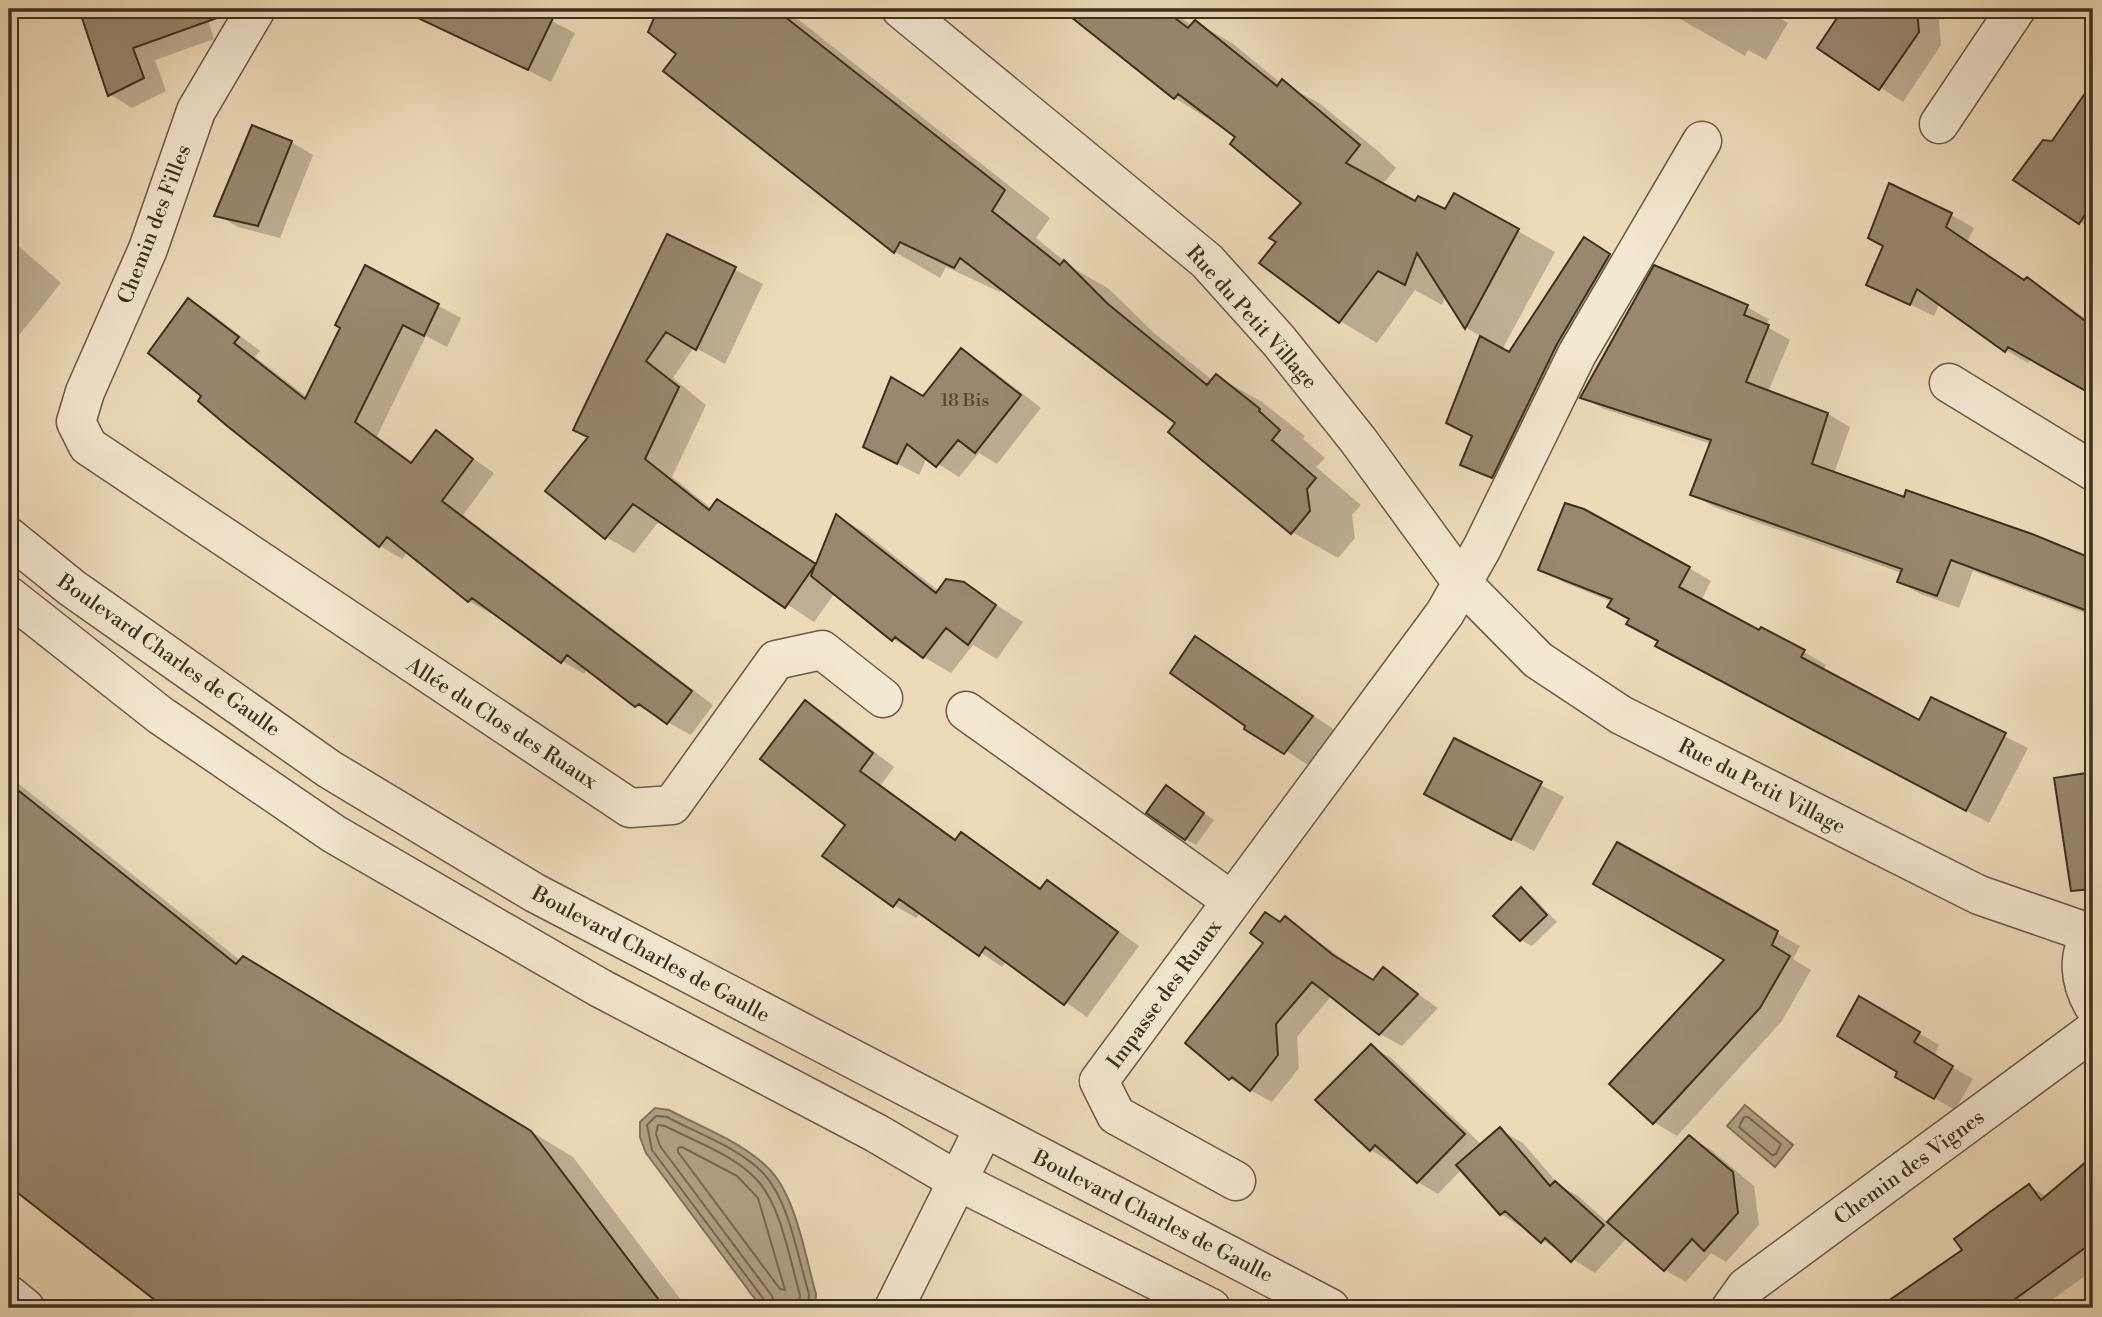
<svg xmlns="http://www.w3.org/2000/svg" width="2102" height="1317" font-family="'Libre Bodoni',serif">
	<rect width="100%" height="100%" fill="#eddbb8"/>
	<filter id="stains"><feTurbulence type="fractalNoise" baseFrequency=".00286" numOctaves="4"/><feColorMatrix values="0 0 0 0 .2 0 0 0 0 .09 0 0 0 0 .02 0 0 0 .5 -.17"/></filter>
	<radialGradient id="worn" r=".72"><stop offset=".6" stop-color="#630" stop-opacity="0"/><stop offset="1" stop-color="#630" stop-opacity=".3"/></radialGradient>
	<!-- water -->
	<path fill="#b1a184" stroke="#83735c" stroke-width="2" d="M1745,1105L1793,1145L1775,1167L1727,1126Z
		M655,1108L669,1110C701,1127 742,1142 768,1168C796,1195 805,1256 816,1294L815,1308L761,1307L646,1153L640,1137V1122Z"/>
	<!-- shadow -->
	<path fill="#0003" d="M81,9H212L215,17L208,19L214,39L155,60L166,91L132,108L110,94Z
		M449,9H529L575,33L551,82L440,26Z
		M660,9H779L799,20L1050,218L1036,238L1073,268L1109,289L1154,333L1212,380L1216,376L1262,402L1305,436L1303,439L1325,458L1316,467L1361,505L1352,515L1355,538L1338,558L1292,532L1177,423L1002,289L1000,292L946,267L940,278L895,252L650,31Z
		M1065,9H1171L1192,26L1195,22L1232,43L1281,83L1319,103L1378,151L1396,168L1382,185L1416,203L1518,231L1555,252L1502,350L1510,355L1606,252L1631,268L1514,489L1462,464L1473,437L1448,422L1482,337L1467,328L1446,295L1442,305L1415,290L1377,343L1340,321L1262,263L1304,203L1237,137L1175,98Z
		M1663,9H1771L1769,12L1788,23L1766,60L1748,50L1745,56Z
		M1846,9H1938L1941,45L1903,102L1819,48Z
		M2074,112L2093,124V230L2016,180L2053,143Z
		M291,142L313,155L280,238L238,227L217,215Z
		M1951,215L1974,228L1967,242L2026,281L2050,293L2093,324V396L2031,359L2028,363L2006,350L1940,303L1934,316L1868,284Z
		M668,236L763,284L725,364L694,347L673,378L706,405L672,477L712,509L717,501L818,565L837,516L864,532L939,591L964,584L1023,622L997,659L973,645L951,673L893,639L835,593L814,622L660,520L634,553L606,537L590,438Z
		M9,238L61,283L20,334L9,328Z
		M366,267L461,318L447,347L426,336L377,436L413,463L436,432L494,473L463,515L713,705L691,735L636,705L588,669L584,674L562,661L493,611L492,614L469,601L408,551L402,559L380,546L341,517L204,396L189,300L211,313L260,351L255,357L308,398L342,328Z
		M1747,307L1769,319L1766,326L1790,340L1768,392L1828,414L1850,427L1834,474L1905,499L2032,535L2093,561V616L1973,571L1959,608L1921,594L1899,582L1902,573L1714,507L1692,494L1711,444L1604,409L1582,397Z
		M962,351L983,363L1041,408L997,464L979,453L959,477L927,457L919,475L865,447L924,398Z
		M1689,568L1711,581L1701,601L1804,652L1826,665L1823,670L1919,722L1931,699L2028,748L1989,823L1680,658L1612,602L1563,582L1540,569Z
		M1195,638L1335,730L1308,765L1248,726Z
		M805,703L827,715L894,767L881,785L957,840L962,834L1043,889L1047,883L1070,896L1139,946L1087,1017L1006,961L1002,967L921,912L916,918L894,905L847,825Z
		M1455,740L1564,797L1534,851L1449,807Z
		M9,776L241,961L286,983L573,1157L687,1308H167L9,1183Z
		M1177,794L1214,820L1196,845L1185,839Z
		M1618,844L1800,946L1793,959L1811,970L1782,1021L1677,1136L1655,1123L1612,1084L1726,959Z
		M1521,889L1532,896L1557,922L1532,946L1521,940Z
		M1285,918L1374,981L1383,970L1438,1008L1402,1046L1380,1034L1332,995L1297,1037L1299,1068L1272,1102L1230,1079L1188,1042Z
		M1860,998L1939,1045L1934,1056L1973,1079L1955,1110L1897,1076L1899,1071Z
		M1371,1046L1391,1058L1482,1145L1500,1130L1523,1143L1560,1186L1578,1196L1608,1223L1689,1137L1710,1149L1754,1186L1759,1225L1726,1262L1711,1253L1686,1282L1665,1270L1627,1238L1595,1273L1501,1214L1462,1169L1438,1194L1418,1182L1393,1159L1391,1162L1371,1150Z
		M2093,1158V1270L2041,1308H1872L1885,1298L1890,1301L1965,1250L2029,1186L2047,1197Z"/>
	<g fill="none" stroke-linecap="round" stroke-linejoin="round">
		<!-- shore -->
		<path stroke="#776852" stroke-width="2" d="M1744,1117H1748L1781,1144L1776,1154L1772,1155L1739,1127Z
			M682,1147L737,1176L758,1198L785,1290L780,1289L678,1152V1148Z
			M767,1308L765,1301L652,1150L647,1125L656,1116L667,1117C698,1134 740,1148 764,1174C789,1201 798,1258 809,1294L808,1308
			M776,1308L772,1296L660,1146L656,1134L658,1125L665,1126C694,1141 734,1155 757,1180C781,1205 790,1261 800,1295L799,1308"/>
	</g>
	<!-- building -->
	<path fill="#99886f" stroke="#3d2f1f" stroke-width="2" d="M79,9H227L228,14L133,48L144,78L108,96Z
		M399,9H533L553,18L528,70Z
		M658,9H775L1005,190L992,211L1060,265L1064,260L1108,304L1207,385L1216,374L1260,409L1259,411L1280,430L1272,440L1316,478L1307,489L1310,511L1291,534L1168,432L1175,423L960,258L954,268L900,242L894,253L663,71L676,54L648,32Z
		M1061,9H1163L1188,28L1195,20L1277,86L1282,79L1360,145L1346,163L1415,201L1418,196L1445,209L1454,193L1519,229L1465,329L1417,253L1405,285L1378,271L1339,323L1259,263L1276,242L1269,238L1301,203L1230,144L1235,137L1178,94L1174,99Z
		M1843,9H1917L1919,32L1879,90L1817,48Z
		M2093,82V202L2079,224L2013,180L2043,140L2052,141Z
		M252,125L292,141L258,226L214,216Z
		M1889,183L1952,213L1946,227L2024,280L2027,277L2093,327V395L2008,347L2005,352L1917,289L1910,305L1866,285L1883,246L1868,238Z
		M667,234L736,267L696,350L666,332L646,361L679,387L645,459L709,510L717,499L816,564L836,514L936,593L946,579L964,582L996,605L968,645L946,628L923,658L895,637L892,641L811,576L815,565L785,608L633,504L605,539L545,491L588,437L573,430Z
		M1584,237L1610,254L1557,344L1492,478L1460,465L1472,436L1446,423L1480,336L1509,352Z
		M365,265L439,304L424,336L403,325L355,422L411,463L436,430L473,459L442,501L692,691L667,724L639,704L635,707L567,655L561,663L472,598L468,602L387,537L379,547L226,425L198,401L201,396L148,353L188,298L239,337L234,343L305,399L340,328L335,325Z
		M1654,265L1748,305L1744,315L1769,325L1746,382L1828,413L1812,464L1904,497L1906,490L2032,534L2093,559V613L1951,560L1937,596L1897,582L1902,569L1690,495L1711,440L1580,398Z
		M961,348L1021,395L975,453L958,440L936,467L907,444L897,464L863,447L891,377L923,396Z
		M1565,503L1584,509L1690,567L1679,587L1759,630L1761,627L1805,650L1801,657L1919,720L1931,697L2006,733L1966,811L1655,646L1658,641L1626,624L1629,619L1607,607L1612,599L1538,570Z
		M1195,636L1313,716L1284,754L1244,729L1245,726L1170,673Z
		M805,700L873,753L860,771L955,840L961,832L1040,889L1047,880L1118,932L1064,1005L985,947L979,956L899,899L893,907L822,856L845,825L760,759Z
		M1454,738L1542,782L1511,840L1424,794Z
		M2093,772V889L2071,891L2054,778Z
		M9,783L236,964L243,956L531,1131L665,1308H165L9,1186Z
		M1166,785L1204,813L1185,840L1146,813Z
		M1617,842L1778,931L1772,945L1790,956L1760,1008L1653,1124L1609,1084L1724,960L1593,884Z
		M1521,887L1547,915L1520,941L1493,916Z
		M1265,912L1280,922L1285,916L1333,955L1373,980L1383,967L1418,994L1379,1035L1312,982L1276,1024L1278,1055L1250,1091L1232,1077L1229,1080L1185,1043L1263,943L1250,933Z
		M1859,996L1920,1032L1914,1042L1953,1066L1934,1099L1895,1077L1897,1072L1837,1036Z
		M1371,1044L1465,1134L1417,1183L1375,1145L1370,1151L1315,1100Z
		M1500,1127L1550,1186L1555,1181L1604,1225L1571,1262L1545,1238L1541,1243L1505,1211L1500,1215L1456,1165Z
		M1689,1135L1733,1172L1738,1213L1704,1251L1692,1239L1664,1271L1607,1222Z
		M2093,1156V1242L2003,1308H1878L1962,1250L1954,1239L1990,1212L2029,1184L2041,1200Z"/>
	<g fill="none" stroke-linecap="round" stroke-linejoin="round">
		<defs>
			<path id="minor" d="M256,9L196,111L148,249L85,392L76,422L88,446L630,808L672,805L776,660L822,650L883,698
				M901,9L1207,261L1279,341L1358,440L1463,584L1538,660L1621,715L1979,895L2092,934
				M1939,124L2016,9
				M1949,383L2093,471
				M966,711L1232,901
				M2093,932C2076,955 2080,982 2093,1005
				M1236,1181L1116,1115L1099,1081L1445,613L1482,548L1577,354L1702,141
				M9,1295L25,1308
				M894,1308L984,1128
				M1731,1308L1746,1287L2093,1031"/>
			<path id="tertiary" d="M9,537L72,588L329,769L535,893L1330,1308
				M9,596L160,715L334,834L600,988L876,1133L956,1180L1211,1308"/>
		</defs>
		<!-- minor casing -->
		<use href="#minor" stroke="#695a45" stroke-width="41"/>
		<!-- tertiary casing -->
		<use href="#tertiary" stroke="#695a45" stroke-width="41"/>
		<!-- minor -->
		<use href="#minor" stroke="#f3e8d1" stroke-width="38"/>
		<!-- tertiary -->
		<use href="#tertiary" stroke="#f3e8d1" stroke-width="38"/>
	</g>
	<g text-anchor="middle" stroke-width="5" stroke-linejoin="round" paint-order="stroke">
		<!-- number labels -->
		<g font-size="18" fill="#544533">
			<text x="965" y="406">18 Bis</text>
		</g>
		<!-- street labels -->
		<g font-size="21" fill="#3d2f1f" stroke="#f3e8d1">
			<text transform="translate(154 224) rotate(-69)" y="7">Chemin des Filles</text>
			<text transform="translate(1252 317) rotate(48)" y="7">Rue du Petit Village</text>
			<text transform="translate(169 655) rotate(35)" y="7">Boulevard Charles de Gaulle</text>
			<text transform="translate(502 723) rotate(33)" y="7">Allée du Clos des Ruaux</text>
			<text transform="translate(1762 786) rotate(27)" y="7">Rue du Petit Village</text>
			<text transform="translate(651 954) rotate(28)" y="7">Boulevard Charles de Gaulle</text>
			<text transform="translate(1164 994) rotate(-54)" y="7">Impasse des Ruaux</text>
			<text transform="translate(1909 1167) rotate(-36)" y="7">Chemin des Vignes</text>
			<text transform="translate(1153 1216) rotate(27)" y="7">Boulevard Charles de Gaulle</text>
		</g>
	</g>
	<!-- margin -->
	<rect width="2102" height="1317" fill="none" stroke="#eddbb8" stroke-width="35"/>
	<rect x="10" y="10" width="2081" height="1296" fill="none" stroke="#3d2f1f" stroke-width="3.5"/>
	<rect x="18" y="18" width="2067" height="1282" fill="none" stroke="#3d2f1f" stroke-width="2"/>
	<rect width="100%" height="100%" filter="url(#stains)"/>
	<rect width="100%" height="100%" fill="url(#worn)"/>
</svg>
